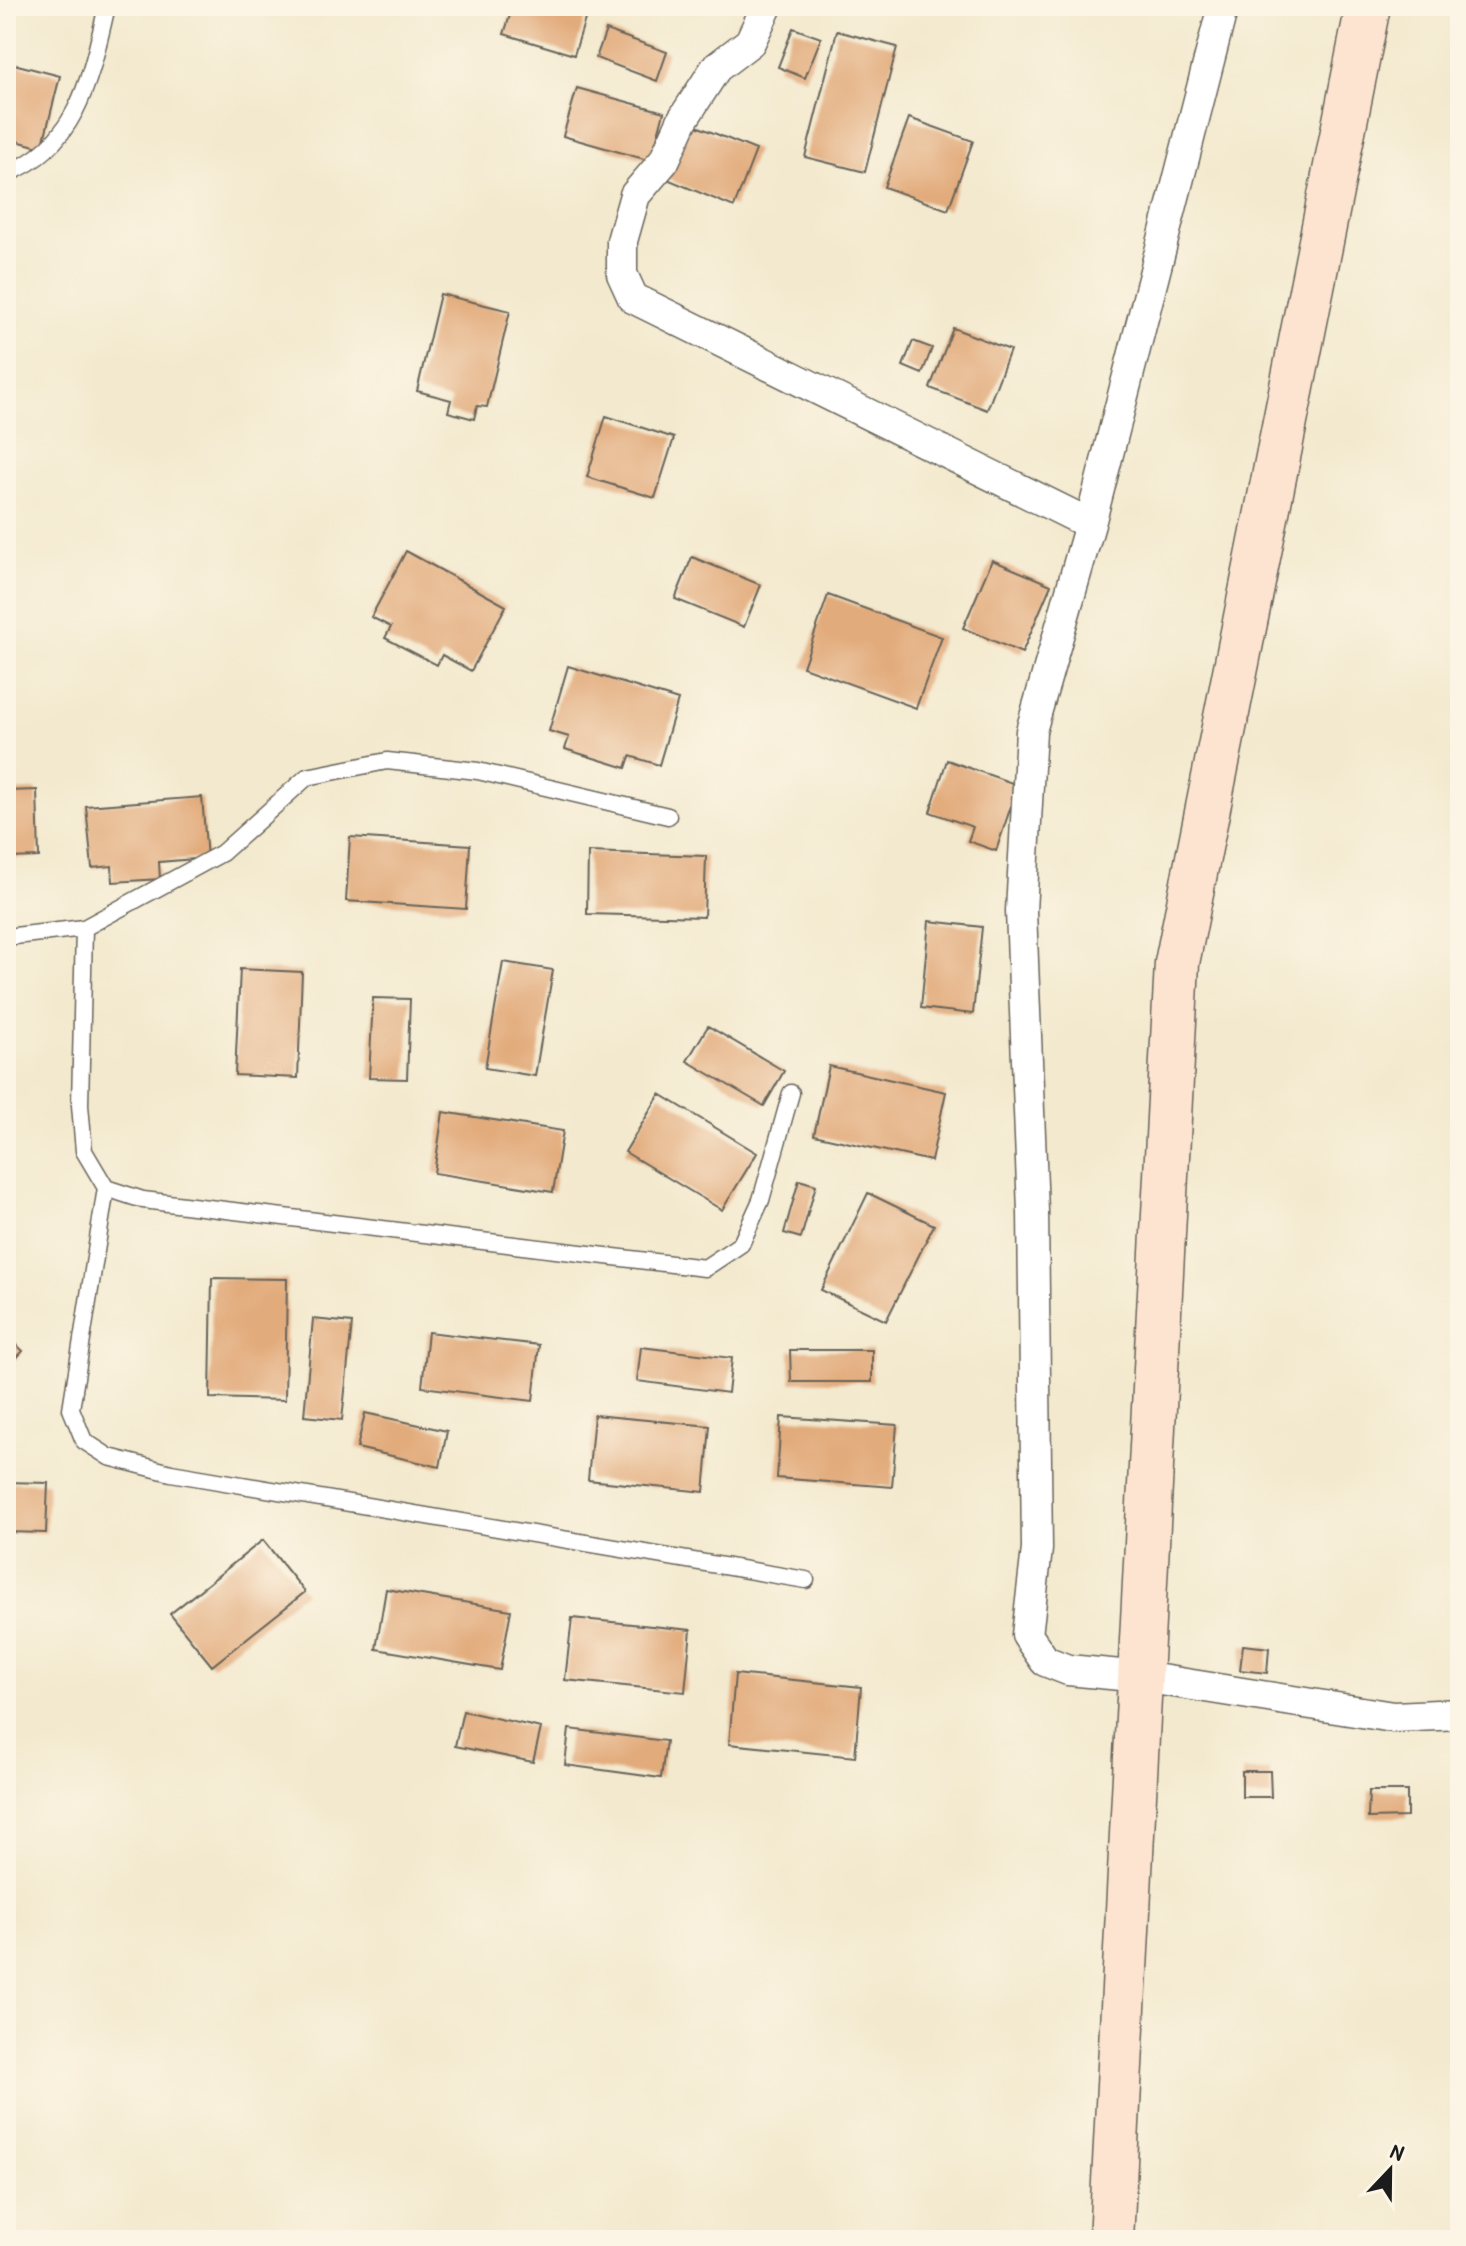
<svg xmlns="http://www.w3.org/2000/svg" width="1466" height="2246" font-family="'Patrick Hand',sans-serif">
	<rect width="100%" height="100%" fill="#fcf5e5"/>
	<filter id="ink" filterUnits="userSpaceOnUse"><feTurbulence type="fractalNoise" baseFrequency=".0125" numOctaves="2"/><feDisplacementMap in="SourceGraphic" scale="16" xChannelSelector="R" yChannelSelector="G"/><feConvolveMatrix kernelMatrix="1 2 1 2 8 2 1 2 1" color-interpolation-filters="sRGB"/></filter>
	<filter id="wash" filterUnits="userSpaceOnUse"><feTurbulence type="fractalNoise" baseFrequency=".006" numOctaves="4" result="noise"/><feDisplacementMap in="SourceGraphic" scale="32" xChannelSelector="R" yChannelSelector="G"/><feGaussianBlur stdDeviation="1.8" result="paint"/><feColorMatrix in="noise" values="0 0 0 0 0 0 0 0 0 0 0 0 0 0 0 0 0 1.4 0 .05"/><feComposite in="paint" operator="in"/></filter>
	<g filter="url(#wash)">
		<rect width="100%" height="100%" fill="#f3e9ce"/>
		<g id="blocks">
			<!-- building -->
			<path fill="#e2ab7b" d="M513,6H589L574,55L504,34Z
				M793,28L821,38L805,78L778,67Z
				M606,30L667,52L657,81L596,58Z
				M837,31L897,47L865,172L805,157Z
				M6,62L60,76L42,148L6,138Z
				M577,88L664,112L651,161L563,136Z
				M909,118L973,141L948,210L884,187Z
				M689,123L756,150L734,207L667,179Z
				M6,238L13,239L7,265H6Z
				M440,294L510,311L487,407L477,406L474,419L448,412L451,400L417,391Z
				M953,328L1010,350L987,410L930,388Z
				M913,341L932,348L922,374L903,366Z
				M606,416L674,438L655,498L587,477Z
				M406,551L506,606L471,671L442,655L437,665L385,638L391,627L371,617Z
				M692,557L761,585L744,627L675,599Z
				M992,560L1051,585L1022,653L963,628Z
				M828,595L942,637L916,708L803,667Z
				M568,666L678,700L659,765L630,756L626,768L565,749L569,737L549,731Z
				M947,760L1018,785L996,851L968,841L973,827L930,812Z
				M37,790L39,857L6,858V791Z
				M202,797L207,858L159,862L160,879L113,882L112,866L92,868L86,806Z
				M350,837L470,845L466,909L346,901Z
				M588,852L706,856L704,917L587,914Z
				M929,921L982,927L973,1014L921,1008Z
				M503,962L553,970L535,1076L485,1068Z
				M240,969L302,972L298,1078L235,1075Z
				M373,998L410,999L407,1079L369,1078Z
				M708,1026L784,1071L764,1106L687,1061Z
				M829,1066L946,1092L931,1161L814,1135Z
				M660,1094L757,1153L722,1210L625,1152Z
				M443,1112L563,1131L553,1192L434,1173Z
				M799,1180L816,1185L801,1238L784,1233Z
				M868,1193L934,1225L886,1321L821,1290Z
				M212,1278L287,1279L285,1400L210,1398Z
				M313,1319L352,1323L342,1420L304,1416Z
				M428,1332L539,1345L533,1401L422,1387Z
				M6,1335L23,1351L6,1369Z
				M641,1347L732,1358L728,1393L637,1381Z
				M790,1350H872V1382H791Z
				M365,1413L447,1431L440,1467L357,1448Z
				M594,1415L710,1426L704,1492L588,1480Z
				M781,1417L897,1425L892,1487L777,1478Z
				M6,1482L48,1483L46,1533L6,1532Z
				M263,1540L305,1592L212,1666L170,1614Z
				M386,1589L511,1610L500,1670L376,1649Z
				M572,1618L691,1630L685,1692L565,1680Z
				M1243,1645L1269,1648L1267,1673L1240,1670Z
				M735,1674L861,1687L855,1757L729,1744Z
				M463,1711L541,1728L533,1762L455,1746Z
				M569,1729L666,1741L661,1778L565,1765Z
				M1242,1771H1270L1271,1797H1242Z
				M1369,1791H1407V1817L1368,1818Z"/>
		</g>
	</g>
	<g filter="url(#ink)">
		<use href="#blocks" fill-opacity="0" stroke="#67645a" stroke-width="2"/>
		<g fill="none" stroke-linecap="round" stroke-linejoin="round">
			<defs>
				<path id="lane" d="M6,174C79,146 91,74 107,6
					M84,928L80,1105L84,1151L106,1188L143,1200L705,1268L741,1244L761,1200L791,1093
					M6,937L84,928L222,853L307,777L387,761L478,771L668,816
					M106,1188L71,1409L84,1441L109,1457L171,1473L806,1580"/>
				<path id="street" d="M767,6L750,42L716,68L683,119L664,161L635,195L622,241V274L633,298L1090,524
					M1223,6L1090,524L1031,731L1021,911L1033,1211L1037,1549L1027,1635L1045,1661L1068,1670L1142,1677L1393,1717L1460,1714"/>
				<path id="secondary" d="M1111,2240L1177,963L1368,6"/>
			</defs>
			<!-- lane casing -->
			<use href="#lane" stroke="#67645a" stroke-width="19"/>
			<!-- street casing -->
			<use href="#street" stroke="#67645a" stroke-width="33"/>
			<!-- secondary casing -->
			<use href="#secondary" stroke="#67645a" stroke-width="47"/>
			<!-- lane -->
			<use href="#lane" stroke="#fff" stroke-width="16"/>
			<!-- street -->
			<use href="#street" stroke="#fff" stroke-width="30"/>
			<!-- secondary -->
			<use href="#secondary" stroke="#fde4d1" stroke-width="44"/>
		</g>
	</g>
	<!-- margin -->
	<rect width="1466" height="2246" fill="none" stroke="#fcf5e5" stroke-width="32"/>
	<!-- north arrow -->
	<g transform="translate(1390 2170) rotate(22)" stroke="#fcf5e5" stroke-width="6" paint-order="stroke">
	<path d="M0-6L14 30L0 20L-14 30Z" fill="#1c1c1c"/>
	<text y="-12" font-size="22" font-weight="bold" text-anchor="middle" fill="#1c1c1c">N</text>
	</g>
</svg>
